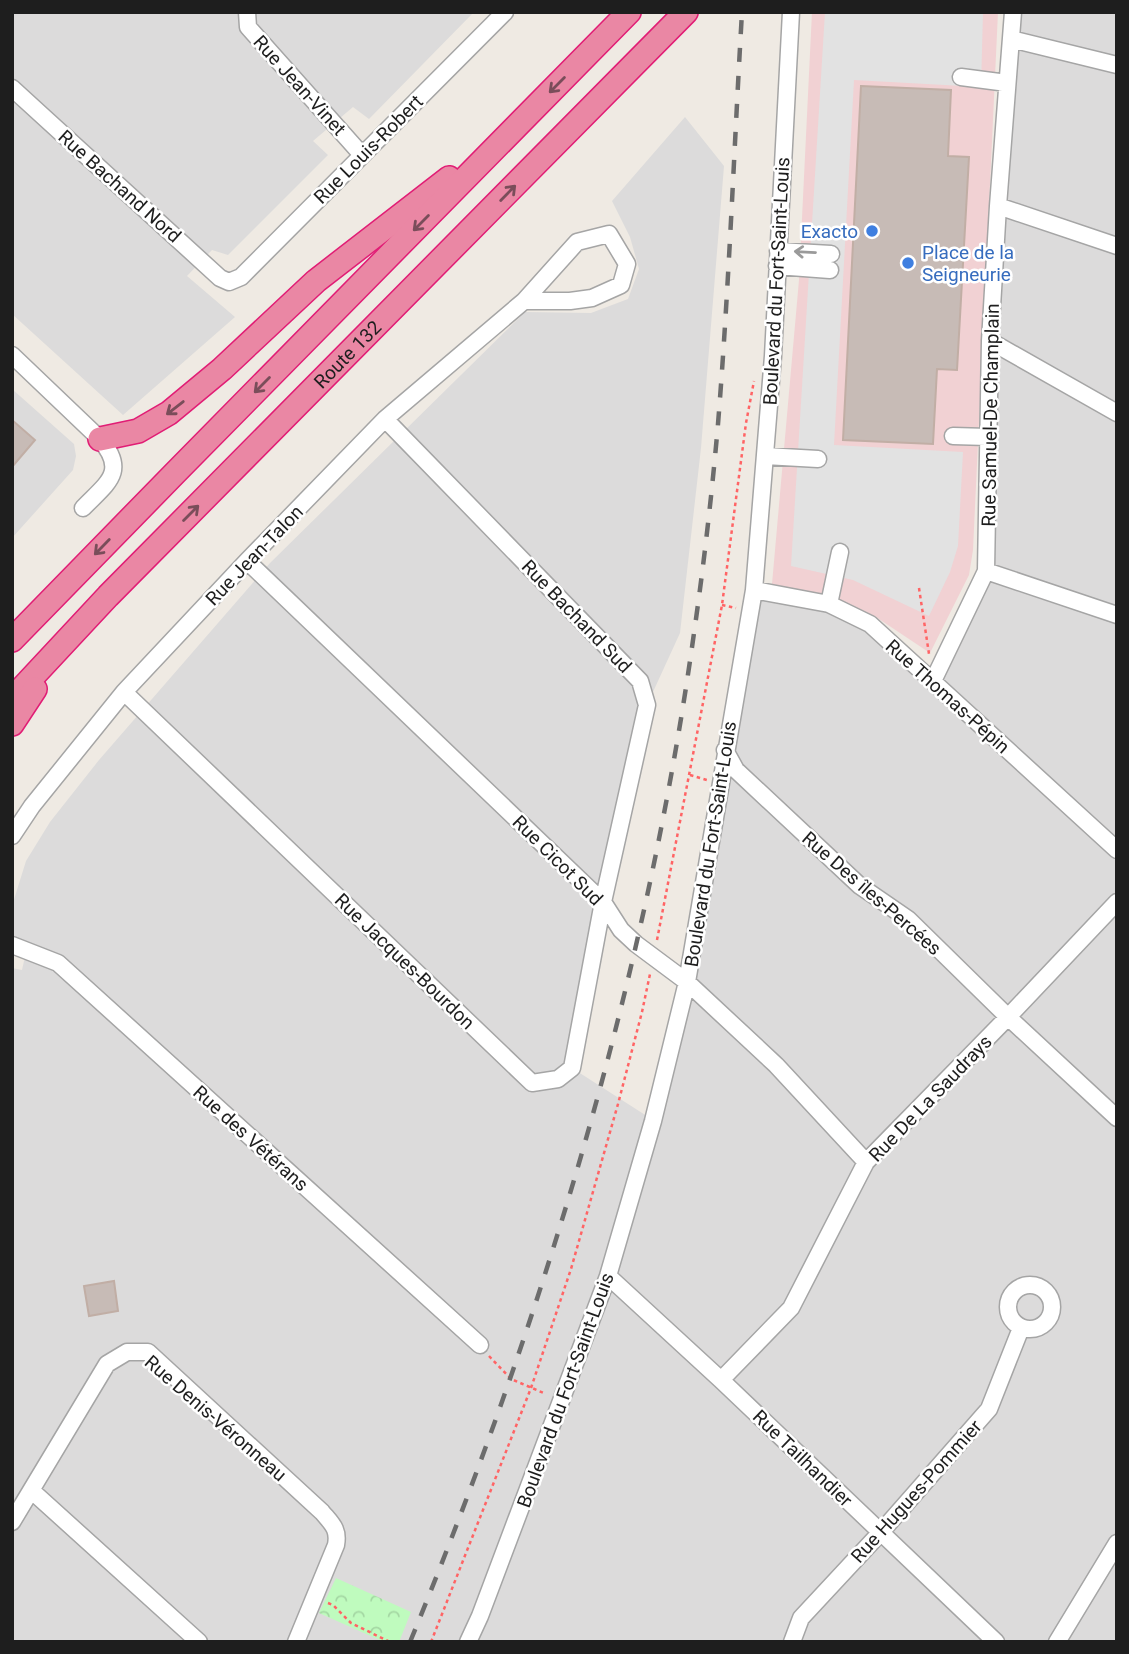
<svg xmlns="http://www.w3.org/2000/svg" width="1129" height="1654" font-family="Roboto,sans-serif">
	<defs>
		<pattern id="park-crowns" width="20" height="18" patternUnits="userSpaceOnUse" patternTransform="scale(1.75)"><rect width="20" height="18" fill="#bffbbe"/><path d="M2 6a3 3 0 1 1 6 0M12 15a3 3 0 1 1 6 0" fill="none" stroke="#a4d7a3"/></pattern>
	</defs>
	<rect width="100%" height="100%" fill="#efeae3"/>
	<!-- residential -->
	<path fill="#dcdbdb" d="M12,12H474L369,119L353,107L313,141L328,155L228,255L212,250L187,276L235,317L123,415L12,314Z
		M1022,12H1117V1642H12V968L22,970L28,943L12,935V906L26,861L50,822L99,760L270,563L525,312L591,313L628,299L639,269L630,237L612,201L685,117L724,166L701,448L680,633L647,705L572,1068L653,1120L754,590L870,624L933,680L986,571L1011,39Z
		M12,389L74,444L76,456L73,470L12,538Z"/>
	<!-- commercial -->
	<path fill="#f1d1d3" d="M812,12H998L973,550L969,575L930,653L876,617L827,596L772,584L799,280Z"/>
	<!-- park -->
	<path fill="url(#park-crowns)" d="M336,1578L411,1612L399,1642H384L319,1613Z"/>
	<!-- parking -->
	<path fill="#e2e2e2" d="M825,12H983L981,87L854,80L834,445L963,452L958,546L950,572L929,616L853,580L791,566Z"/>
	<!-- building -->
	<path fill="#c7bbb6" stroke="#c1aea5" stroke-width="2" d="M861,86L951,90L948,156L969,157L957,370L937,369L933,444L843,440Z
		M12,420L35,440L12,467Z
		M114,1281L118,1311L89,1316L84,1286Z"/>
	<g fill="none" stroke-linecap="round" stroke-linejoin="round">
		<defs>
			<path id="minor" d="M247,12L248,27L362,155
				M1011,39L1117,65
				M961,77L1007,83
				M12,88L220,278L229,282L241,277L505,12
				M998,206L1117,246
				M778,251L831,254
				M777,266L830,270
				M990,341L1117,413
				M12,355L100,439C128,472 107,483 83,508
				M953,436L988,437
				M765,456L818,459
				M247,561L603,902L621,930L636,944L687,982L776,1065L866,1162
				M986,571L1117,615
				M754,590L829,604L870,624L1117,850
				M829,604L840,552
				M933,681L986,571L990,341L998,206L1013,12
				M124,692L532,1083L558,1079L572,1068L603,902L647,705L640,681L385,419
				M725,750L736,770L860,886L908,919L1008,1017L1117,1118
				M12,836L32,806L124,692L247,561L385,419L524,301L577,242L609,234L627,264L621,285L592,298L570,301H524
				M12,945L58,963L480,1345
				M608,1276L721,1380L996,1642
				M1008 1307a22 22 0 1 1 44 0a22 22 0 1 1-44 0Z
				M721,1380L791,1308L866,1162L1008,1017L1117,902
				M32,1491L199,1642
				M12,1522L107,1364L127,1352H148L322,1512C332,1524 339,1529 336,1545L296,1642
				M468,1642L480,1616L608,1276L653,1121L687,982L754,590L773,356L791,12
				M792,1642L801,1618L881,1532L989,1409L1021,1328
				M1057,1642L1117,1543"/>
			<g id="highway">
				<path d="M100,439L138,431L169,413L222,369L316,281L449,178"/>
				<path d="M12,640L176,472L629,12"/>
				<path id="s1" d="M12,699L108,596L686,12"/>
				<path d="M12,724L35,689"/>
			</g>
		</defs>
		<!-- minor casing -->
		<use href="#minor" stroke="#a5a5a5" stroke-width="19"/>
		<!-- highway casing -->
		<use href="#highway" stroke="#e11d75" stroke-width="26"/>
		<!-- path -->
		<path stroke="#ff6465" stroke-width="2.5" stroke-dasharray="3.5 3.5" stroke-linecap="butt" d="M919,588L929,654
			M722,605L736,608
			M690,775L707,780
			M657,940L722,605L746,423L754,381
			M489,1356L511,1379L546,1394
			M328,1603L333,1605L351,1623L390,1642
			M431,1642L531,1388L571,1269L618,1104L642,1012L650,974"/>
		<!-- minor -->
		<use href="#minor" stroke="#fff" stroke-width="16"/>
		<!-- highway -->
		<use href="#highway" stroke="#ea87a4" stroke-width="23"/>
		<!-- rail -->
		<path stroke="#6c6c6c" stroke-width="4.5" stroke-dasharray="14 14" stroke-linecap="butt" d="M410,1642C543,1319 646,979 694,633C704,563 712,493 718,424C729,287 734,149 742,12"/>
	</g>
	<!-- one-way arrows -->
	<defs><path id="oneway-shaft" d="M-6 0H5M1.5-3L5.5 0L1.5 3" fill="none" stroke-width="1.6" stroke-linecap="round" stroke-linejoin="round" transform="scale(1.75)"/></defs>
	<g stroke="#7a4d5a">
		<use href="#oneway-shaft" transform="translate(557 85) rotate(135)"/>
		<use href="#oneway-shaft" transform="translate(508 193) rotate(-46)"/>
		<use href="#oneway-shaft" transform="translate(421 223) rotate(135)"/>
		<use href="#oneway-shaft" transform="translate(262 385) rotate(135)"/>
		<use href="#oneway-shaft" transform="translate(175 408) rotate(142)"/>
		<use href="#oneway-shaft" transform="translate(191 513) rotate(-45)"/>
		<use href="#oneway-shaft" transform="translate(102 547) rotate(134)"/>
	</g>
	<use stroke="#9a9a9a" href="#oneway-shaft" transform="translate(805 252) rotate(-177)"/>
	<!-- markers -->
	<g fill="#3f7fe0" stroke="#fff" stroke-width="2.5">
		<circle cx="872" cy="231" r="7"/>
		<circle cx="908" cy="263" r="7"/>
	</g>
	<g text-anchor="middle" stroke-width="5" stroke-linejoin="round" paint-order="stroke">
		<!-- street labels -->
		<g font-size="19" fill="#1e1e1e" stroke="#fff">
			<text transform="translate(300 85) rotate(48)" y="7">Rue Jean-Vinet</text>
			<text transform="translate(368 149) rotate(-45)" y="7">Rue Louis-Robert</text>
			<text transform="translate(120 186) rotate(42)" y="7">Rue Bachand Nord</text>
			<text transform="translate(776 281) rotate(-87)" y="7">Boulevard du Fort-Saint-Louis</text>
			<text dy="7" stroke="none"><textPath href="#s1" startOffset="481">Route 132</textPath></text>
			<text transform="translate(990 415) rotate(-89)" y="7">Rue Samuel-De Champlain</text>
			<text transform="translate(254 555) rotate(-46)" y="7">Rue Jean-Talon</text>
			<text transform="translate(577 616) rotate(46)" y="7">Rue Bachand Sud</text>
			<text transform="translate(948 696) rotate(42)" y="7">Rue Thomas-Pépin</text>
			<text transform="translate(710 844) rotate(-81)" y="7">Boulevard du Fort-Saint-Louis</text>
			<text transform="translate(558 860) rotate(45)" y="7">Rue Cicot Sud</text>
			<text transform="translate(872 893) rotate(41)" y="7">Rue Des îles-Percées</text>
			<text transform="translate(405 961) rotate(44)" y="7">Rue Jacques-Bourdon</text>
			<text transform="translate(930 1098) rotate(-46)" y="7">Rue De La Saudrays</text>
			<text transform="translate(251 1138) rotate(42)" y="7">Rue des Vétérans</text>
			<text transform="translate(565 1390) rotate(-70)" y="7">Boulevard du Fort-Saint-Louis</text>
			<text transform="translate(216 1418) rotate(41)" y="7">Rue Denis-Véronneau</text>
			<text transform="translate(803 1458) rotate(44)" y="7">Rue Tailhandier</text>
			<text transform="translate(916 1491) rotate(-48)" y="7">Rue Hugues-Pommier</text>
		</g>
		<!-- shop labels -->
		<g font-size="19" fill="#366cbe" stroke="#fff" text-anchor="end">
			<text x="858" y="238">Exacto</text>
			<text x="922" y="259" text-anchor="start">Place de la<tspan x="922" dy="22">Seigneurie</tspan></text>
		</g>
	</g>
	<!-- border -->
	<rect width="1129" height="1654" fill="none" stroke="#1e1e1e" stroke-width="28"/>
</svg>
